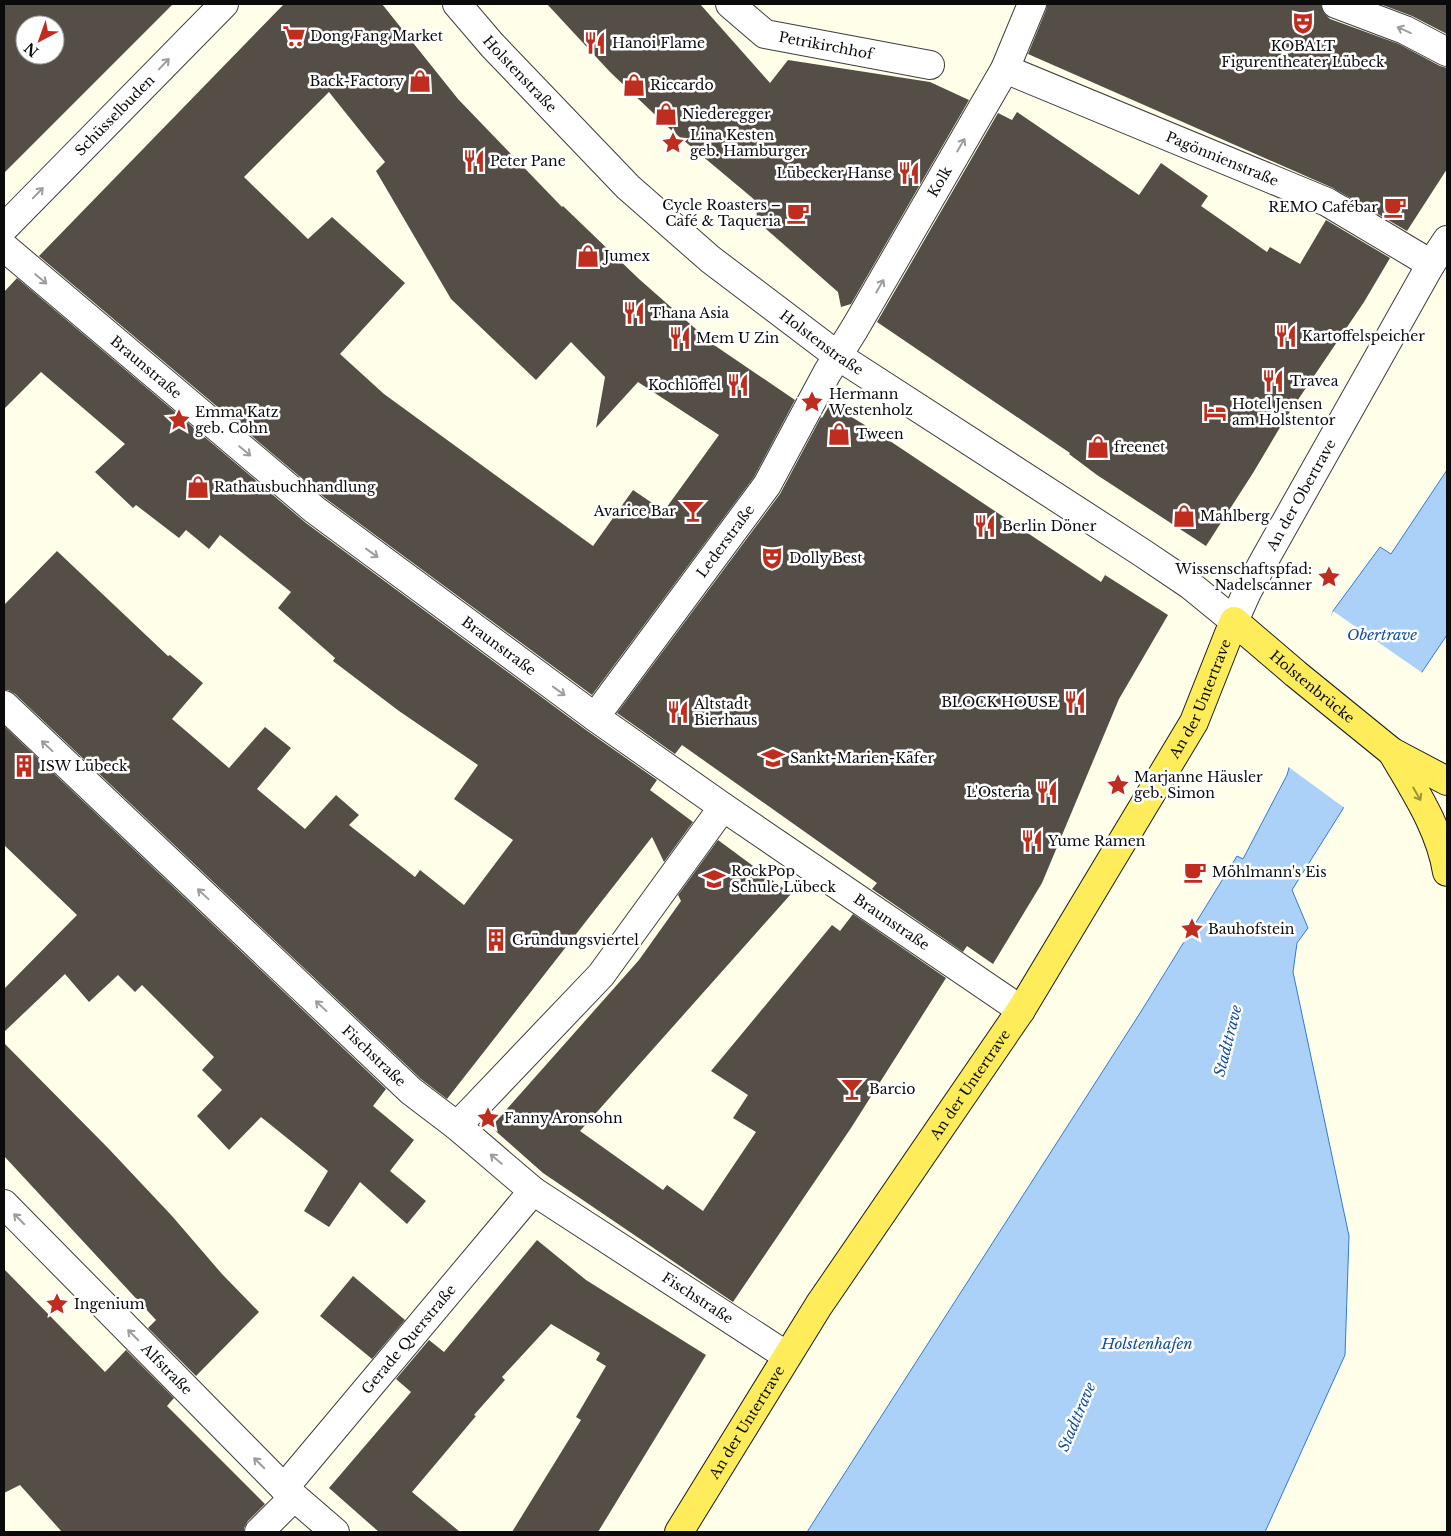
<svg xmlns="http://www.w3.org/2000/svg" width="1451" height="1536" font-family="'Libre Baskerville',serif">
	<rect width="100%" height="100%" fill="#fffee9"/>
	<!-- water -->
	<path fill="#abd1f8" stroke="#307bd2" d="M1447,470V635L1422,672L1341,812L1292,890L1308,928L1297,943L1293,972L1349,1236L1345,1355L1265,1532H807L1142,1010L1237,856L1243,859L1287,775L1333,611L1380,547L1391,554Z"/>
	<!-- pier -->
	<path fill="#fffee9" d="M1333,611L1424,674L1346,809L1287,766L1326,628Z"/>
	<!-- building -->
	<path fill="#544e47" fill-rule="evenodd" d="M4,4H173L4,173ZM25,25H55V55H25Z
		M284,4H382L458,99L562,207L563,206L639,279L714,345L795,400L754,477L592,695L325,498L39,256ZM329,92L385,162L376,171L451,299L536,380L571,342L605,377L596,428L638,382L719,435L664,511L633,490L593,546L384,394L340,354L405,283L332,217L308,239L244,177Z
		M547,4H700L770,83L788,60L930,82L969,100L851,304L841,307L838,292L757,221L756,201L670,129L610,72Z
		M1047,4H1321L1324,13L1330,19L1399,44L1440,66L1447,68V169L1407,231L1333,188L1028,54L1046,10Z
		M1380,4H1447V34L1412,16Z
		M1017,112L1139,195L1161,163L1208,196L1201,206L1267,252L1270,247L1300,264L1326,220L1390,258L1364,302L1285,419L1253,473L1206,546L1097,475L1069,454L1070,453L877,322L998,113L1012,120Z
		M17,278L306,523L586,730L657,780L650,790L693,822L664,862L652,837L447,1099L421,1079L15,694L8,690H4V605L57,551L168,656L170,655L203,683L172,719L229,768L265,727L291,748L257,789L305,829L336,795L359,815L349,825L415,877L420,870L464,905L513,840L454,799L478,765L399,711L333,661L335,658L278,608L291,592L220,535L209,549L186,530L179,538L136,505L133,508L95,472L125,444L41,372L4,409V292Z
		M830,404L878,433L1101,582L1105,575L1168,615L1119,699L1042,883L993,964L967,946L963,952L872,889L877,883L682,745L675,754L617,713L780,494L821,417L822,418Z
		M4,726L386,1089L373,1106L414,1140L390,1171L426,1201L407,1224L360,1182L329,1227L304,1211L328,1171L261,1117L229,1150L197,1116L222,1090L202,1070L214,1057L142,985L135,992L118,975L89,1002L65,974L4,1032V989L77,915L4,845Z
		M718,840L791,894L580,1131L663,1190L667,1185L703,1211L756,1132L733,1118L748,1095L711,1071L832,925L840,931L853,914L946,978L851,1128L733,1302L543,1173L491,1127L639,960L681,901L678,895Z
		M4,1043L108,1148L172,1216L222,1274L259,1312L196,1376L148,1328L156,1320L4,1156Z
		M537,1240L586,1280L706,1355L598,1532H512L581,1420L576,1417L606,1366L596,1360L600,1353L551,1324L502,1377L505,1380L474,1415L476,1416L412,1492L460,1532H379L329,1488L411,1392L396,1379L429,1340L444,1352Z
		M4,1269L105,1372L126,1350L174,1398L167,1406L265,1504L248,1521L244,1528V1532H62L20,1485L4,1493Z
		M353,1276L405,1320L372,1359L320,1316Z"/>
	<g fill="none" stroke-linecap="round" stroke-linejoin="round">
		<defs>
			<g id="minor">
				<path id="s1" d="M457,4L492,45L628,187L710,259L838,356L1141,552L1190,585L1234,621L1247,592L1265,559L1431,264L1447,240"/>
				<path id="s2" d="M730,4L765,34L930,65"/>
				<path d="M1336,4L1405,30L1447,52"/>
				<path id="s3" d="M1005,69L1327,202L1431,264"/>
				<path id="s4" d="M4,228L224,4"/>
				<path id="s5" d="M4,247L315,510L595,717L723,807L1021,1010"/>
				<path id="s6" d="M4,705L411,1091L457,1126L533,1191L787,1356"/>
				<path id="s7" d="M595,717L767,485L827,373L855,328L1005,69L1032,4"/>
				<path d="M457,1126L601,975L723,807"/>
				<path id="s8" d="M4,1204L284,1488L335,1532"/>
				<path id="s9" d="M284,1488L533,1191"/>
				<path d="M259,1532L294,1497"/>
			</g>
			<g id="major">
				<path d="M1392,752C1414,790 1440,828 1447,872"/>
				<path id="s10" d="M679,1532L819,1305L1021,1010L1194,722L1234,621L1296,674L1392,752L1447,781"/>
			</g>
		</defs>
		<!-- minor casing -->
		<use href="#minor" stroke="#3e3e3e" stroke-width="30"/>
		<!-- major casing -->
		<use href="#major" stroke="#1c1c1c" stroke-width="30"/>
		<!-- minor -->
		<use href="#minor" stroke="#fff" stroke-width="28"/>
		<!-- major -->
		<use href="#major" stroke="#feec5a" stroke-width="28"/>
	</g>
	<!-- one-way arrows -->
	<defs><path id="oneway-shaft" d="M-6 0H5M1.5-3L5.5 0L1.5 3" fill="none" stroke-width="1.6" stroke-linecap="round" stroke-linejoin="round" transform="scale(1.25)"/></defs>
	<g stroke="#9d9d9d">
		<use href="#oneway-shaft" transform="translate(1404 30) rotate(-156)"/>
		<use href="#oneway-shaft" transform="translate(164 64) rotate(-46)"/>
		<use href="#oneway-shaft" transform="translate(961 145) rotate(-60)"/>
		<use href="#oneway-shaft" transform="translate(38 193) rotate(-46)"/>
		<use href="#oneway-shaft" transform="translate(41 279) rotate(40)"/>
		<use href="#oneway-shaft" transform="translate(880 286) rotate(-60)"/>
		<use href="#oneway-shaft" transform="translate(245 451) rotate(40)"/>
		<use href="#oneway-shaft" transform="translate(372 553) rotate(36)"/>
		<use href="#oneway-shaft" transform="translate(559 691) rotate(36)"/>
		<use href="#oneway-shaft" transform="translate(47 746) rotate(-137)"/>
		<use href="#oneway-shaft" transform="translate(203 894) rotate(-137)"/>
		<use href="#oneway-shaft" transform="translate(321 1006) rotate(-137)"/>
		<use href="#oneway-shaft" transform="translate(496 1159) rotate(-140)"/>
		<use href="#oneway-shaft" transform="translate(19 1219) rotate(-135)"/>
		<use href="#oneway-shaft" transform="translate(133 1335) rotate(-135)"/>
		<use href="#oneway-shaft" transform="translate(259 1463) rotate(-135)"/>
	</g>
	<use stroke="#9d923a" href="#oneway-shaft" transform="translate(1417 794) rotate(60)"/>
	<!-- icons -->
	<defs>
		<symbol id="theatre-bare" viewBox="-9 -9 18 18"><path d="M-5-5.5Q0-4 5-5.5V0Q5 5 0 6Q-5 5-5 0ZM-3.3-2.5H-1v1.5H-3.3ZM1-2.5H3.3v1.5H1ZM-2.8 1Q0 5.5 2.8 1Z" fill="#bf2d1f" stroke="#fff" stroke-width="2.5" paint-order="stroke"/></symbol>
		<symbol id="supermarket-bare" viewBox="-9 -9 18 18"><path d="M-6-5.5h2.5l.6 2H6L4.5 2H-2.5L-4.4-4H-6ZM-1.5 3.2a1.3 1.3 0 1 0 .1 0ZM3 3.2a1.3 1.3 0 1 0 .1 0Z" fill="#bf2d1f" stroke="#fff" stroke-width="2.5" paint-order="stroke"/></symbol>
		<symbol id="restaurant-bare" viewBox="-9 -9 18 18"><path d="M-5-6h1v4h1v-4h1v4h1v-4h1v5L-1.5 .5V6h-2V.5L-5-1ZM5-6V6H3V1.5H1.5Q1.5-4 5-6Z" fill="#bf2d1f" stroke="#fff" stroke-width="2.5" paint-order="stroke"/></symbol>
		<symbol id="shop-bare" viewBox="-9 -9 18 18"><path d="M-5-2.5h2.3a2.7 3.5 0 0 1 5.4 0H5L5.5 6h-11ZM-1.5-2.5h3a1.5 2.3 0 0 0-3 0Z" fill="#bf2d1f" stroke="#fff" stroke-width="2.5" paint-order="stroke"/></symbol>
		<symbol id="sight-bare" viewBox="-9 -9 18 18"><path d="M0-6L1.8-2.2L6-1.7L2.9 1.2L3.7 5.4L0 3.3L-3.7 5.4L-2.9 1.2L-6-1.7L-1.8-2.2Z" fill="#bf2d1f" stroke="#fff" stroke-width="2.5" paint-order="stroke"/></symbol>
		<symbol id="cafe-bare" viewBox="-9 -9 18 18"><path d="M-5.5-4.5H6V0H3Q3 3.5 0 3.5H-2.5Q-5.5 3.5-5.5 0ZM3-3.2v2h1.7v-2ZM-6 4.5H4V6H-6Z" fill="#bf2d1f" stroke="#fff" stroke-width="2.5" paint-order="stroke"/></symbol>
		<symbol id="hotel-bare" viewBox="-9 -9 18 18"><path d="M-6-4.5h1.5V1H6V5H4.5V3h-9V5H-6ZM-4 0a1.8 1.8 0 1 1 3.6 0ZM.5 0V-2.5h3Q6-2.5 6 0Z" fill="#bf2d1f" stroke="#fff" stroke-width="2.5" paint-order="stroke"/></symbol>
		<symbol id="bar-bare" viewBox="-9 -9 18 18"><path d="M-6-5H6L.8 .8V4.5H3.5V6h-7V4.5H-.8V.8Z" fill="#bf2d1f" stroke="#fff" stroke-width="2.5" paint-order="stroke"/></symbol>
		<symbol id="school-bare" viewBox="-9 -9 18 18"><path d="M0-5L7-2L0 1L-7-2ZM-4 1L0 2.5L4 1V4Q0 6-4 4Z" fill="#bf2d1f" stroke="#fff" stroke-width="2.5" paint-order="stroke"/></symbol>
		<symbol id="building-bare" viewBox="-9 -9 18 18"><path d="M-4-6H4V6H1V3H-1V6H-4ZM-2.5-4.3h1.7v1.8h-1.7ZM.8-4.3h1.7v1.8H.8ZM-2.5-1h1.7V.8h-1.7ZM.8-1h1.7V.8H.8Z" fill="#bf2d1f" stroke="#fff" stroke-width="2.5" paint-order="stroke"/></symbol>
	</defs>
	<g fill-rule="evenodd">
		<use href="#theatre-bare" x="1287" y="7" width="32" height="32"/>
		<use href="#supermarket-bare" x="278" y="20" width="32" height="32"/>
		<use href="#restaurant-bare" x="579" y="27" width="32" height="32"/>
		<use href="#shop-bare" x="404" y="65" width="32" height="32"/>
		<use href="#shop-bare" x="618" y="69" width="32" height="32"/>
		<use href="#shop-bare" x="650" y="98" width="32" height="32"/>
		<use href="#sight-bare" x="657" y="127" width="32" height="32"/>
		<use href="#restaurant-bare" x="458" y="145" width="32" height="32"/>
		<use href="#restaurant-bare" x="893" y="157" width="32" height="32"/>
		<use href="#cafe-bare" x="1379" y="191" width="32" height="32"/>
		<use href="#cafe-bare" x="782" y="197" width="32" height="32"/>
		<use href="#shop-bare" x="572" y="240" width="32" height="32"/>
		<use href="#restaurant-bare" x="618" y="297" width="32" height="32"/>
		<use href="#restaurant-bare" x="1270" y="320" width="32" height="32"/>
		<use href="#restaurant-bare" x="664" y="322" width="32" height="32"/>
		<use href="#restaurant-bare" x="1257" y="365" width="32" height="32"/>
		<use href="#restaurant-bare" x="722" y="369" width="32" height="32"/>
		<use href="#sight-bare" x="796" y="386" width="32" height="32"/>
		<use href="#hotel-bare" x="1199" y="396" width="32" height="32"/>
		<use href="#sight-bare" x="163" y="404" width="32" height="32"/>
		<use href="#shop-bare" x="823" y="418" width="32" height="32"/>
		<use href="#shop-bare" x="1082" y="431" width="32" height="32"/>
		<use href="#shop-bare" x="182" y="471" width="32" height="32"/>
		<use href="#bar-bare" x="677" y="495" width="32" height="32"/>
		<use href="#shop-bare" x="1168" y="500" width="32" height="32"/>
		<use href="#restaurant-bare" x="969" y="510" width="32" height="32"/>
		<use href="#theatre-bare" x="756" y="542" width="32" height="32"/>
		<use href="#sight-bare" x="1313" y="561" width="32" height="32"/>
		<use href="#restaurant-bare" x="1059" y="686" width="32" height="32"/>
		<use href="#restaurant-bare" x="662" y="696" width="32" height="32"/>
		<use href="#school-bare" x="757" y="742" width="32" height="32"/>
		<use href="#building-bare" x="8" y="750" width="32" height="32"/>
		<use href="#sight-bare" x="1102" y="769" width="32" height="32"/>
		<use href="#restaurant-bare" x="1031" y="776" width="32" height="32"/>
		<use href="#restaurant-bare" x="1016" y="825" width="32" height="32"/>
		<use href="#cafe-bare" x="1179" y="856" width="32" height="32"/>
		<use href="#school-bare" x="698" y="863" width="32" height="32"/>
		<use href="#sight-bare" x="1176" y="913" width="32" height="32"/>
		<use href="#building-bare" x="480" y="924" width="32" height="32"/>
		<use href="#bar-bare" x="836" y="1073" width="32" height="32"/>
		<use href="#sight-bare" x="472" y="1102" width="32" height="32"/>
		<use href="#sight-bare" x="41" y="1288" width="32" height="32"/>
	</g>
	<g text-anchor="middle" stroke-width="5" stroke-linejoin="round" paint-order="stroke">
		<!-- poi labels -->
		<g font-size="14" fill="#0b0b0b" stroke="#fff" text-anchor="start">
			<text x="310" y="41">Dong Fang Market</text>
			<text x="612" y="48">Hanoi Flame</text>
			<text x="1303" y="51" text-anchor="middle">KOBALT<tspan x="1303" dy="16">Figurentheater Lübeck</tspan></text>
			<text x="404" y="86" text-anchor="end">Back-Factory</text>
			<text x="650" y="90">Riccardo</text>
			<text x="682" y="119">Niederegger</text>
			<text x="690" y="140">Lina Kesten<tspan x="690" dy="16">geb. Hamburger</tspan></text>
			<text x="490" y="166">Peter Pane</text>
			<text x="892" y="178" text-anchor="end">Lübecker Hanse</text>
			<text x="781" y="210" text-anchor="end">Cycle Roasters –<tspan x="781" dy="16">Café &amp; Taqueria</tspan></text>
			<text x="1378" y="212" text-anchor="end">REMO Cafébar</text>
			<text x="604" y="261">Jumex</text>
			<text x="650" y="318">Thana Asia</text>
			<text x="1302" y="341">Kartoffelspeicher</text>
			<text x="696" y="343">Mem U Zin</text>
			<text x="1290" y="386">Travea</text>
			<text x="721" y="390" text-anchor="end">Kochlöffel</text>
			<text x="829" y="399">Hermann<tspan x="829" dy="16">Westenholz</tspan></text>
			<text x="1232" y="409">Hotel Jensen<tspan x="1232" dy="16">am Holstentor</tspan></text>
			<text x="195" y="417">Emma Katz<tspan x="195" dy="16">geb. Cohn</tspan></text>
			<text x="856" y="439">Tween</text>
			<text x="1114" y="452">freenet</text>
			<text x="214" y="492">Rathausbuchhandlung</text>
			<text x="676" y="516" text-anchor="end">Avarice Bar</text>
			<text x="1200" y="521">Mahlberg</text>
			<text x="1002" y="531">Berlin Döner</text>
			<text x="789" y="563">Dolly Best</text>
			<text x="1312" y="574" text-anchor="end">Wissenschaftspfad:<tspan x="1312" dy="16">Nadelscanner</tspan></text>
			<text x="1058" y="707" text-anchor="end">BLOCK HOUSE</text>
			<text x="694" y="709">Altstadt<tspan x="694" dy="16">Bierhaus</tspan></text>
			<text x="790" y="763">Sankt-Marien-Käfer</text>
			<text x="40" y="771">ISW Lübeck</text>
			<text x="1134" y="782">Marjanne Häusler<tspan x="1134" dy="16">geb. Simon</tspan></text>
			<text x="1030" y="797" text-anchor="end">L'Osteria</text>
			<text x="1048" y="846">Yume Ramen</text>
			<text x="731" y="876">RockPop<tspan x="731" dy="16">Schule Lübeck</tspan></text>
			<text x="1212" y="877">Möhlmann's Eis</text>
			<text x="1208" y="934">Bauhofstein</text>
			<text x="512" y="945">Gründungsviertel</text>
			<text x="869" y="1094">Barcio</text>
			<text x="504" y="1123">Fanny Aronsohn</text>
			<text x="74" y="1309">Ingenium</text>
		</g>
		<!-- street labels -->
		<g font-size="14" fill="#0b0b0b" stroke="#fff">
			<text dy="5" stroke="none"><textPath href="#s2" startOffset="108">Petrikirchhof</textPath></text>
			<text dy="5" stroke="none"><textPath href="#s1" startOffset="94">Holstenstraße</textPath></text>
			<text dy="5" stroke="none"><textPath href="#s4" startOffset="158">Schüsselbuden</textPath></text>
			<text dy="5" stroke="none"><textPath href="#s3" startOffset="235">Pagönnienstraße</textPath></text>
			<text dy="5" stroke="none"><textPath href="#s7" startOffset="638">Kolk</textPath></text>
			<text dy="5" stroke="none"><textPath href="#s1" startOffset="499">Holstenstraße</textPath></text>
			<text dy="5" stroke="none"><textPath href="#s5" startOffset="186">Braunstraße</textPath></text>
			<text dy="5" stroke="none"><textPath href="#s1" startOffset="1140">An der Obertrave</textPath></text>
			<text dy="5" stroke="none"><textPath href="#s7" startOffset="219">Lederstraße</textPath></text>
			<text dy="5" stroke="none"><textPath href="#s5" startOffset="636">Braunstraße</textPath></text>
			<text dy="5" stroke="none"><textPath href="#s10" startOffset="1171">Holstenbrücke</textPath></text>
			<text dy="5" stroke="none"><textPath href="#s10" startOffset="984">An der Untertrave</textPath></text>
			<text dy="5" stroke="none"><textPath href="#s5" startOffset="1116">Braunstraße</textPath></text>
			<text dy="5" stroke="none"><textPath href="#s6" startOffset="510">Fischstraße</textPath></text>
			<text dy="5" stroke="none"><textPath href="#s10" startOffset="534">An der Untertrave</textPath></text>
			<text dy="5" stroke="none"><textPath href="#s6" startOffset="915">Fischstraße</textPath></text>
			<text dy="5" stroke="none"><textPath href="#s9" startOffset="194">Gerade Querstraße</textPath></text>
			<text dy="5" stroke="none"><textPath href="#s8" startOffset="232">Alfstraße</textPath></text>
			<text dy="5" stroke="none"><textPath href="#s10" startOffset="129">An der Untertrave</textPath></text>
		</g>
		<!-- water labels -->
		<g font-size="15" font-style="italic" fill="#114ea0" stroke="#fff">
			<text x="1382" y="640">Obertrave</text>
			<text transform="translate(1228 1041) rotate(-76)" y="5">Stadttrave</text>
			<text x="1147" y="1349">Holstenhafen</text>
			<text transform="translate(1077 1417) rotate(-67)" y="5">Stadttrave</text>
		</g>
	</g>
	<!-- border -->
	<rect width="1451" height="1536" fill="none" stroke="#0b0b0b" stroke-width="10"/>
	<!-- north arrow -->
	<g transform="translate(40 40) rotate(221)"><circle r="24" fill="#ffffff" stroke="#9d9d9d"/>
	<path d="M0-4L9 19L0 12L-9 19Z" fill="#bf2d1f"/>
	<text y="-8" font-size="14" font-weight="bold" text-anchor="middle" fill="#0b0b0b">N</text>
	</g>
</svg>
